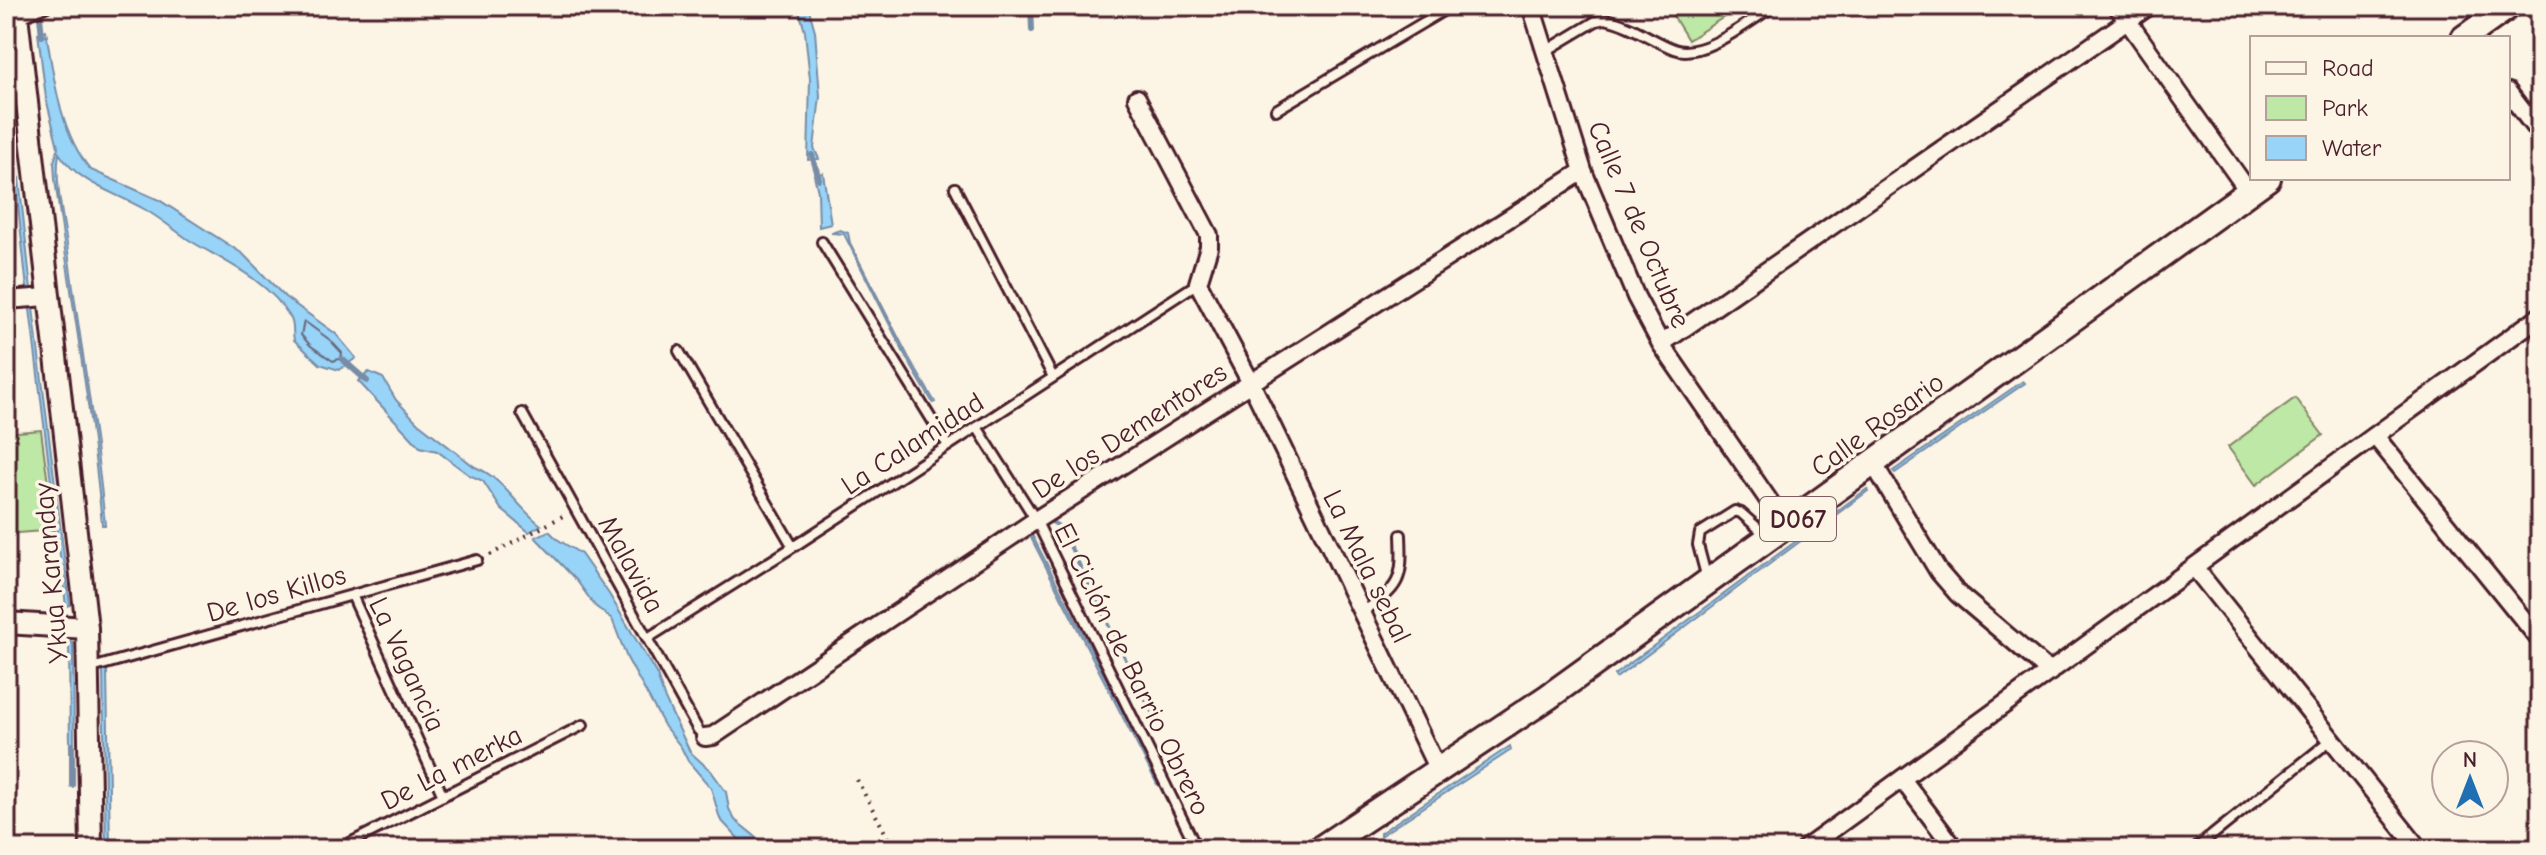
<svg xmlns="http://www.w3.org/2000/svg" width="2546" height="855" font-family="'Comic Neue',sans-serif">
	<rect width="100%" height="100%" fill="#fcf5e5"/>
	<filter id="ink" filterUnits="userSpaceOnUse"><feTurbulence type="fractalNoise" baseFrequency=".0125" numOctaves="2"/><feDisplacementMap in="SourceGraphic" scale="16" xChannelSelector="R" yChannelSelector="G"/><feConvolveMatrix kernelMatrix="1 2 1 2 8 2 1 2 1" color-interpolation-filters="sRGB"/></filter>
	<g filter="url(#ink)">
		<!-- green -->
		<path fill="#bde8a5" stroke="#848468" stroke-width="2" d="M1667,6H1741L1688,40Z
			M2295,398L2323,435L2256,485L2228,447Z
			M41,430L54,530L6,534V433Z"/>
		<!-- water -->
		<path fill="#97d4f8" stroke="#788ca6" stroke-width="2" d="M798,6H808L815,31L820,96L814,148L819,159L808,160L810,79L805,32Z
			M46,30C53,75 60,134 91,170L159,200L243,254L285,297L336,334L356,358L339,370L320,364L294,340C292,332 295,325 290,317C268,280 225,262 189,240C174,230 160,218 144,209C114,192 78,183 59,153C54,184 64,220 68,251C80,343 97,433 105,525H102C92,409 70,295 55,179L54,162L58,147L46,98L38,33Z
			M6,58L31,289H27L6,93Z
			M823,173L831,224L819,227L818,192L814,175Z
			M840,230L848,233L850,243L909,358L935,402L933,403L907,359L844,234L831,233Z
			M33,308L70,605L66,606L30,309Z
			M369,372L383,378L396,400L418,423L475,467C504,478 517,508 541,525L529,532L501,509L483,481L469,475L437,451L420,447L358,381Z
			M2023,381L2025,383L1895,473L1893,471Z
			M1867,489L1868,491L1616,678L1614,675Z
			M1051,520L1062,527L1155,720L1060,528L1050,522Z
			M549,531L557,539L581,554L609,594L657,675L664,697L690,752L711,771L726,792L729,809L735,820L761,841L767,849H748L720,819L711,788L688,761L681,747L665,727L627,658L612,619L595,606L577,581L535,537Z
			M1032,535L1159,782L1157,784L1030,536Z
			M69,642L73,643L74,749L70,750Z
			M103,671H107L110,849H106Z
			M1510,746L1511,750L1380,836V833Z"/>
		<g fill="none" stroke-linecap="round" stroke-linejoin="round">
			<!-- shore -->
			<path stroke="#69677d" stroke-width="2" d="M304,321L330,340L342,353L341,358L333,361L311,346L301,335Z"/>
			<!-- stream -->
			<path stroke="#788ca6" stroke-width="6" d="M1031,6L1032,30
				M39,7L42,36
				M812,155L819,179
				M342,359L367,381
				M72,745V785"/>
			<defs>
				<path id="service" d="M18,19L47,6
					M1546,51L1596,21L1605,19C1630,24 1651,40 1674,49C1703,60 1749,21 1774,6
					M1276,110L1451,6
					M955,188L1053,377
					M822,242L948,446
					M679,351L793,547
					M522,413L698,730L705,737
					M977,427L1036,520L1197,849
					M1707,579L1698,545L1700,533L1735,511L1741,513L1767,536
					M352,595L443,796
					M1362,612C1401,587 1403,580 1401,535
					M648,638L793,547L1198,283
					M88,669L477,560
					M338,849L583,725
					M2195,849L2331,740"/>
				<path id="minor" d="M1531,6L1583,171L1636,297L1661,344L1787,527
					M2117,6L2249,192
					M2508,92L2540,134
					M1137,98L1209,235V247L1198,283L1251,383L1439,772
					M6,300L48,297
					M1661,344L2149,6
					M2375,436L2540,640
					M1873,463L1939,572L1958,594L2050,672
					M2194,567L2419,849
					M705,737L713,736L1036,520L1583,171
					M1902,779L1955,849
					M1805,849L2540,316"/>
				<path id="tertiary" d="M16,6L87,628L91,849
					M6,623L87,628"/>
				<path id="primary" d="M2464,38L2509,6
					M1320,849L1548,697L2268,178"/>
			</defs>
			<!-- service casing -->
			<use href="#service" stroke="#4a1f2b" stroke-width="14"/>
			<!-- minor casing -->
			<use href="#minor" stroke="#4a1f2b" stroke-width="22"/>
			<!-- tertiary casing -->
			<use href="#tertiary" stroke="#4a1f2b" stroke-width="26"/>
			<!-- primary casing -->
			<use href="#primary" stroke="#4a1f2b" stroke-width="30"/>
			<!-- path -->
			<path stroke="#4a1f2b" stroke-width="4" stroke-dasharray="2 6" stroke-linecap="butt" d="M490,555L563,516
				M857,780L894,849"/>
			<!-- service -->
			<use href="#service" stroke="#fcf5e5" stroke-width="8"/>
			<!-- minor -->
			<use href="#minor" stroke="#fcf5e5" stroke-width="16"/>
			<!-- tertiary -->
			<use href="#tertiary" stroke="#fcf5e5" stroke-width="20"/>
			<!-- primary -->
			<use href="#primary" stroke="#fcf5e5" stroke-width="24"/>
		</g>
	</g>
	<g text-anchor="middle" stroke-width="7" stroke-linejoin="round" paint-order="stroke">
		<!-- shield labels -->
		<rect fill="#fcf5e5" stroke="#7f5f63" stroke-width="2" x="1760" y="497" width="76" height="44" rx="6"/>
		<g font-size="26" font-weight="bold" fill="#4a1f2b">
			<text x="1798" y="528">D067</text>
		</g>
		<!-- street labels -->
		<g font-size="28" fill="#4a1f2b" stroke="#fcf5e5">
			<text transform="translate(1640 224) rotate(67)" y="10">Calle 7 de Octubre</text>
			<text transform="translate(1877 424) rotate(-36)" y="10">Calle Rosario</text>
			<text transform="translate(1129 430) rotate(-33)" y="10">De los Dementores</text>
			<text transform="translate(912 443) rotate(-33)" y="10">La Calamidad</text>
			<text transform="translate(632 564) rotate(61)" y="10">Malavida</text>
			<text transform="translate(1368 566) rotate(64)" y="10">La Mala sebal</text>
			<text transform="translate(50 573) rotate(-95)" y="10">Ykua Karanday</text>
			<text transform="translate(276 593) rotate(-16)" y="10">De los Killos</text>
			<text transform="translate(408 664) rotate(65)" y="10">La Vagancia</text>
			<text transform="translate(1133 669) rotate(64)" y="10">El Ciclón de Barrio Obrero</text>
			<text transform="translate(451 767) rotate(-27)" y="10">De La merka</text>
		</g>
	</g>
	<!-- margin -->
	<rect width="2546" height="855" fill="none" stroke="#fcf5e5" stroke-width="32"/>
	<rect x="16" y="16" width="2514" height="823" fill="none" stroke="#4a1f2b" stroke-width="3" filter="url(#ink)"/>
	<!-- legend -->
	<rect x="2250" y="36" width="260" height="144" fill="#fcf5e5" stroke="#b59f9b" stroke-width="2"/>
	<rect x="2266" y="62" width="40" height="12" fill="#fcf5e5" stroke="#b59f9b" stroke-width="2"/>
	<text x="2322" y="76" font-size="24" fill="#4a1f2b">Road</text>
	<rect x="2266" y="96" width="40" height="24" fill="#bde8a5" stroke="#b59f9b" stroke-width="2"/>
	<text x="2322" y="116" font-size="24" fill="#4a1f2b">Park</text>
	<rect x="2266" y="136" width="40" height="24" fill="#97d4f8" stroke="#b59f9b" stroke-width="2"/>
	<text x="2322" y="156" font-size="24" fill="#4a1f2b">Water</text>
	<!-- north arrow -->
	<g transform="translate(2470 779)"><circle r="38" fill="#fcf5e5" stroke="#b59f9b" stroke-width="2"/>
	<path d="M0-6L14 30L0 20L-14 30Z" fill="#1f6fb2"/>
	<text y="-12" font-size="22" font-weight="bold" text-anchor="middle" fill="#4a1f2b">N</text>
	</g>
</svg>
